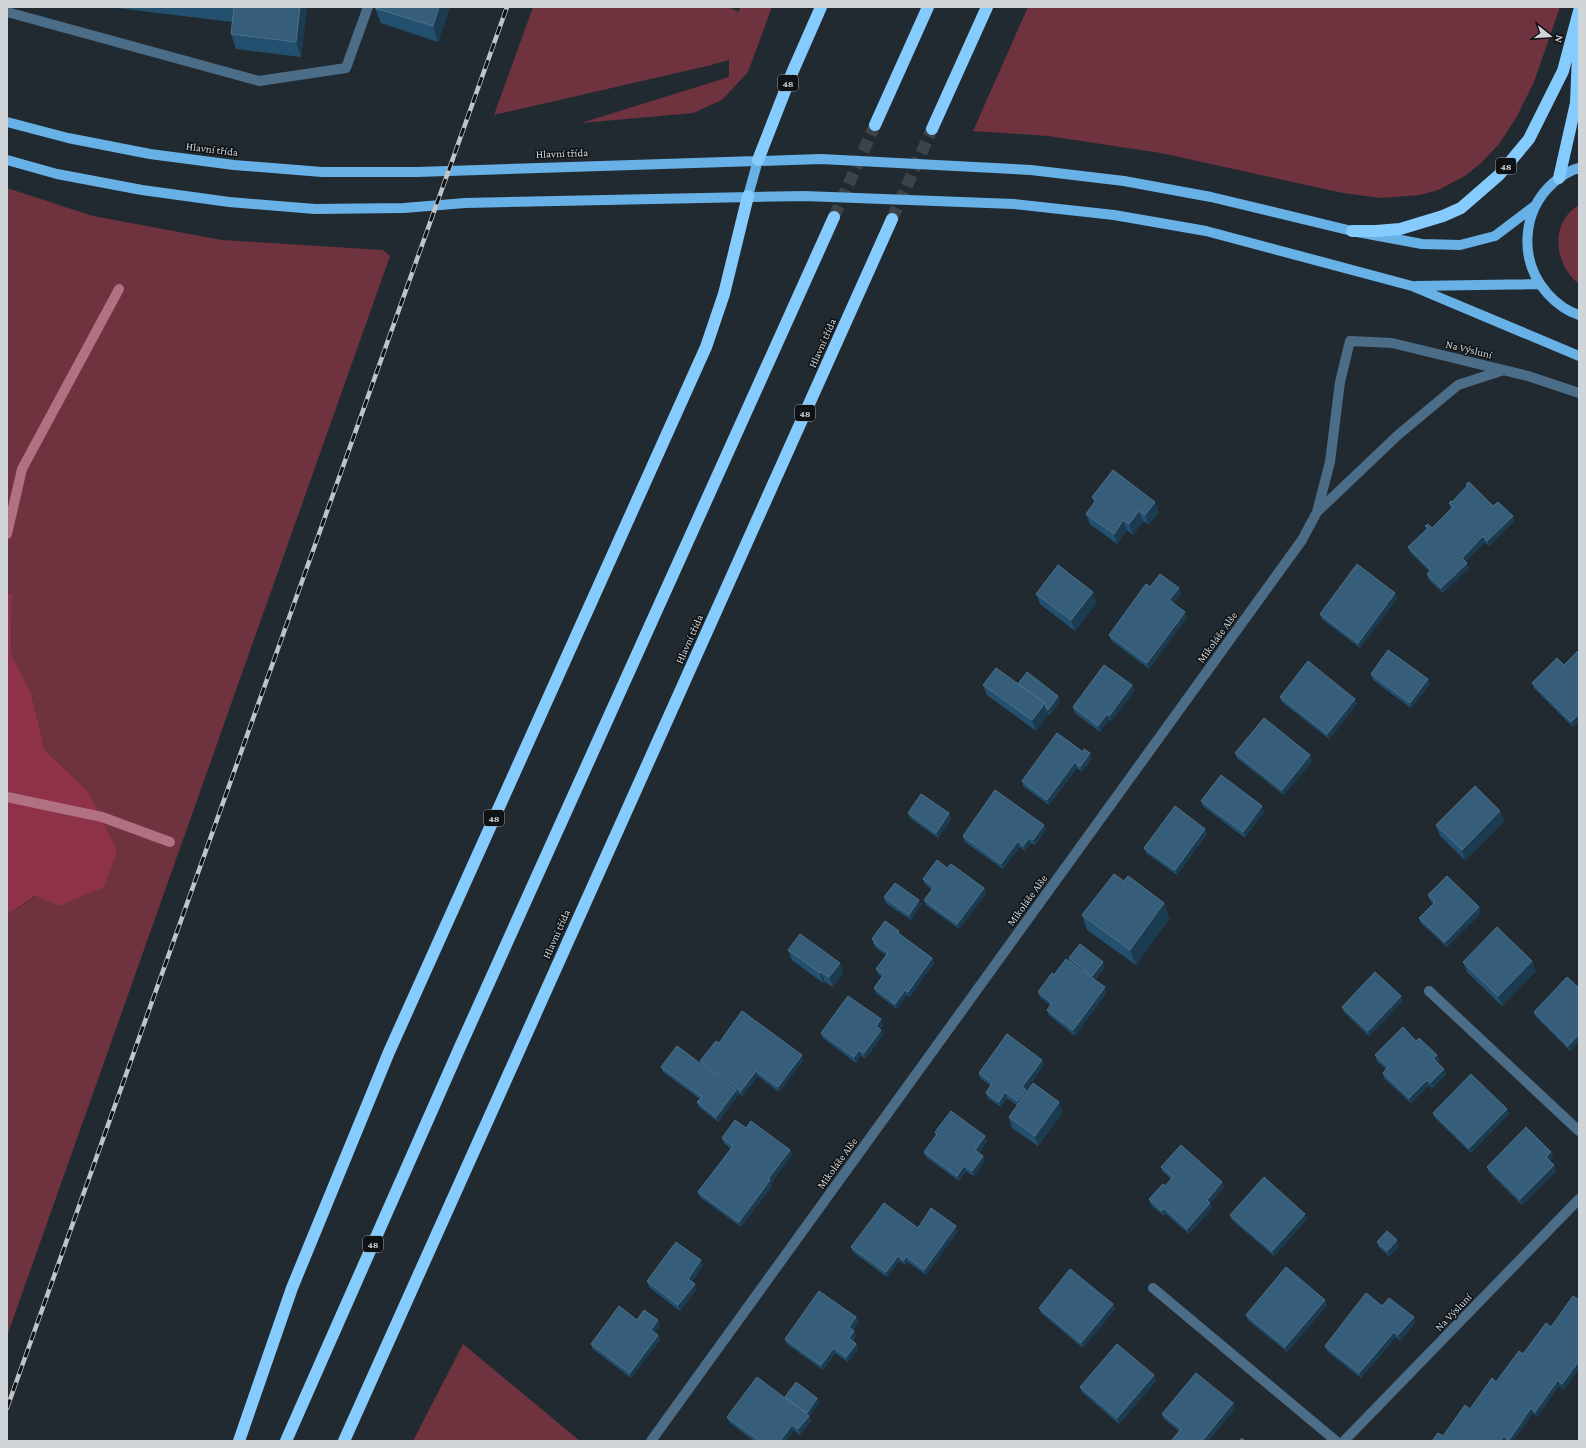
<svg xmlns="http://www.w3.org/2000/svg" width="1586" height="1448" font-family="'Crimson Pro',serif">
	<rect width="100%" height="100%" fill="#222a31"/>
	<!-- green -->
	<path fill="#6e333f" d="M533,7H729L738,12L741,7H772L748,72L722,100L693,113L581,123L729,77V60L707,66L494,115Z
		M1028,7H1560L1534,82L1516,118L1499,144L1481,163L1465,176L1438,190L1420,195L1381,198L1343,193L1161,153L1048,136L973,131Z
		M7,188L93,216L222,240L383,250L390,256L7,1336V915L36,896L59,906L88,791L45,750L31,692L11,654L12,594L7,593Z
		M1579,205V284C1554,264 1549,223 1579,205Z
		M463,1344L580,1441H413Z"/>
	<!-- forest -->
	<path fill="#8e324a" d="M7,593L12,594L11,654L31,692L45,750L88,791L117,851L104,887L59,906L35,896L7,915Z"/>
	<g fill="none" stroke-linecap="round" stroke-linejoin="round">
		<!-- stream -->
		<path stroke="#b17182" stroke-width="10" d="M7,534L22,469L119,289
			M7,797L102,817L170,842"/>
		<!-- highway-tunnel -->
		<path stroke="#3c444a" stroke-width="12" stroke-dasharray="12 6" stroke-linecap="butt" d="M834,217L875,125
			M892,219L932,129"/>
		<!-- minor -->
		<path stroke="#4c6d87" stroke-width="10" d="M7,12L259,81L346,68L368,7
			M1317,512L1398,435L1458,385L1504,370
			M1429,991L1579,1131
			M1153,1288L1336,1441
			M651,1441L1302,540L1317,512L1330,462L1340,382L1350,341L1392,343L1528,376L1579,393
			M1344,1441L1579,1199"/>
		<!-- major -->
		<path stroke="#68b1e7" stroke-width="10" d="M7,122L68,138L150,154L234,165L322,172H417L821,159L1031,170L1124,181L1211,197L1352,231L1422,244L1460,245L1495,236L1536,205
			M7,160L57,174L142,190L229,202L315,209L404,208L465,203L804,196L1014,204L1114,215L1206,231L1412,286L1579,356
			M1579,168C1570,170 1560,177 1553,183C1521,212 1519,261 1547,293C1555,302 1566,311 1579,315
			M748,196L758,160
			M1416,286L1539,284"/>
		<!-- highway -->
		<path stroke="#86cbfe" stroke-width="12" d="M875,125L928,7
			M932,129L987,7
			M758,160L792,73L821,7
			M1559,178L1576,103L1579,31
			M1352,231H1376L1400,229L1443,216L1461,208L1499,175L1529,139L1563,71L1579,11
			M239,1441L292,1288L389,1052L706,347L724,294L748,196
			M286,1441L460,1047L834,217
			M344,1441L892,219"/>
		<defs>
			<path id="rail" d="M7,1408L507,7"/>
		</defs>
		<!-- rail casing -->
		<use href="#rail" stroke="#bec4c8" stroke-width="4.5"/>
		<!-- rail -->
		<use href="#rail" stroke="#0e1215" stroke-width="3" stroke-dasharray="9" stroke-linecap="butt"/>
	</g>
	<!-- wall -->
	<path fill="#23506f" d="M109,7H307L301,57L236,49L231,34L232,22Z
		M376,7H450L438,42L381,23L375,8Z
		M1466,484L1493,506L1513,516L1514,521L1489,546L1485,542L1465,562L1469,568L1443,593L1429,580L1427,574L1430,572L1410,552L1408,547L1427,529L1425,526L1432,528L1452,509L1449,503L1452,502L1467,486Z
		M1092,497L1159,512L1149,525L1143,521L1133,535L1127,530L1117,544L1090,524L1086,514L1094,502Z
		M1150,587L1181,593L1173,603L1185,612L1187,617L1149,669L1111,640L1109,635Z
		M1036,594L1097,603L1075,631L1040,604Z
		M1397,598L1360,648L1322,619L1320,614Z
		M1579,650V721L1573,727L1534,688L1532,683L1564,665Z
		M1371,674L1428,679L1430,684L1411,708L1373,680Z
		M1018,684L1058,696L1060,701L1050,715L1048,714L1036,731L987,695L983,685Z
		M1132,685L1134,691L1111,721L1109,719L1100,732L1075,713L1073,707Z
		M1280,697L1355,699L1357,704L1329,739L1282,702Z
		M1057,733L1092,759L1082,772L1077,768L1049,805L1023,786L1022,781Z
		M1235,753L1310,755L1312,761L1284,795L1237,758Z
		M1201,801L1264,812L1245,838L1203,806Z
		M1500,811L1504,821L1465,860L1440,836L1436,825Z
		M908,813H949L951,819L938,838L910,818Z
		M1044,825L1046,830L1035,845L1031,843L1025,851L1020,847L1003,869L965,842L963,836Z
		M1205,829L1207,834L1177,875L1146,853L1144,848Z
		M947,868L984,888L986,893L959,929L926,905L924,900L932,890L925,884L923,879Z
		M1428,895L1479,907L1481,913L1447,947L1421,923L1419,918L1433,904L1430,900Z
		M884,897L919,900L921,905L911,920L886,903Z
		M1082,915L1170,918L1136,965L1087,930Z
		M900,934L932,958L934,963L910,997L907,995L897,1009L876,993L874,988L882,977L878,974L876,969L886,955L876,948L872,939Z
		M788,950L840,963L843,973L833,987L825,982L823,983L792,960Z
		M1069,958L1105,967L1095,980L1107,992L1075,1036L1049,1015L1047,1010L1050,1005L1040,997L1038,992L1054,975L1070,961Z
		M1532,961L1536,971L1502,1006L1467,972L1463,962Z
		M1579,988V1041L1570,1051L1536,1017L1534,1012Z
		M1403,1001L1369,1036L1344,1012L1342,1007Z
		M883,1024L880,1029L883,1035L865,1059L861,1055L856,1063L823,1038L821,1033Z
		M1416,1041L1437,1055L1439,1060L1437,1062L1444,1069L1446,1074L1432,1089L1429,1085L1411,1103L1384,1078L1383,1073L1386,1069L1377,1061L1375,1055Z
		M719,1043L803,1060L779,1092L758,1076L742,1096L737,1092L738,1095L718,1122L699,1107L697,1102L700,1099L663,1072L661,1067L701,1064L700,1061Z
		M1042,1060L1044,1065L1026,1090V1092L1063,1112L1038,1146L1012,1128L1009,1117L1017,1105L1007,1098L1001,1107L988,1098L986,1093L991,1086L980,1078L979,1073Z
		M1507,1109L1509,1114L1471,1153L1435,1118L1433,1113Z
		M746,1128L790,1150L792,1155L771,1183L772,1186L741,1227L700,1197L698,1192L731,1149L724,1143L722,1138Z
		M935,1132L987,1141L979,1153L983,1156L985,1161L974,1176L966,1171L959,1181L926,1157L924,1152L936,1136Z
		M1551,1152L1553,1157L1549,1161L1554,1165L1556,1171L1522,1205L1489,1172L1487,1167Z
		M1161,1167L1224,1187L1210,1203L1212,1208L1189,1234L1165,1213L1164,1216L1151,1205L1149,1199L1165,1186L1171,1179L1163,1172Z
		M1230,1215L1307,1219L1274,1256L1232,1220Z
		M918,1228L958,1231L926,1275L908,1262L906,1265L900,1261L887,1277L853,1252L851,1247Z
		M1377,1242L1399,1246L1389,1256L1379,1247Z
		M701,1260L703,1266L692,1282L695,1284L696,1290L680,1311L649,1287L647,1281Z
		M1325,1300L1327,1305L1287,1352L1248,1320L1246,1315Z
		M1113,1304L1115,1309L1083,1348L1041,1313L1039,1308Z
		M1382,1306L1414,1317L1415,1323L1400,1341L1396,1337L1361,1378L1327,1351L1325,1346Z
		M856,1317L858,1323L853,1330L856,1336L853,1341L856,1344L858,1349L848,1362L835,1353L823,1370L787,1344L785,1339Z
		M637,1320L660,1326L654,1332L658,1335L660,1340L631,1378L593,1349L591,1344Z
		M1546,1323L1564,1390L1560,1385L1537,1417L1533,1413L1513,1441H1432L1443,1436L1523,1354Z
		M1154,1375L1156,1381L1119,1424L1082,1392L1080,1387Z
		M785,1397L817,1398L819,1403L809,1417L811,1421L800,1435L794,1430L786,1441H754L729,1422L727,1417L786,1399Z
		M1233,1403L1235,1409L1208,1441H1171L1179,1431L1164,1419L1162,1414Z"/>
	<!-- shaded-wall -->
	<path fill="#1b3b51" d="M300,7H307L301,57L296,42Z
		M439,7H450L438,42L433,26Z
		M1155,502L1159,512L1149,525L1145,515Z
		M1139,511L1143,521L1133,535L1129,524Z
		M1513,516L1514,521L1489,546L1487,541Z
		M1123,520L1127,530L1117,544L1114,534Z
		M1483,536L1485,542L1464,563L1462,558Z
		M1467,563L1469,568L1443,593L1441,588Z
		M1179,588L1181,593L1171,605L1169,600Z
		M1093,592L1097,603L1075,631L1071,620Z
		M1395,593L1397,598L1360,648L1358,643Z
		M1185,612L1187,617L1149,669L1147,663Z
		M1428,679L1430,684L1411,708L1410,703Z
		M1132,685L1134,691L1111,721L1109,716Z
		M1058,696L1060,701L1050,715L1048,710Z
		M1355,699L1357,704L1329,739L1327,734Z
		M1045,703L1048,714L1036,731L1032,720Z
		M1107,714L1109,719L1100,732L1098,726Z
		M1579,714V721L1573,727L1571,722Z
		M1090,753L1092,759L1082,772L1080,767Z
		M1310,755L1312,761L1284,795L1282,790Z
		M1075,762L1077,768L1049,805L1047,800Z
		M1262,806L1264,812L1245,838L1243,832Z
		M1500,811L1504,821L1465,860L1462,850Z
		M949,813L951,819L938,838L936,833Z
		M1044,825L1046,830L1035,845L1033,840Z
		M1205,829L1207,834L1177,875L1175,870Z
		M1029,838L1031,843L1025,851L1023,846Z
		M1018,841L1020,847L1003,869L1001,864Z
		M984,888L986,893L959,929L957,924Z
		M919,900L921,905L911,920L909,915Z
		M1164,903L1170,918L1136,965L1130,950Z
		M1479,907L1481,913L1447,947L1445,942Z
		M932,958L934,963L910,997L908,992Z
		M1532,961L1536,971L1502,1006L1498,996Z
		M1103,962L1105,967L1094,981L1092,976Z
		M840,963L843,973L833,987L829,977Z
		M821,972L825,982L823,983L820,973Z
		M1105,987L1107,992L1075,1036L1073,1030Z
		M905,990L907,995L897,1009L895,1004Z
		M1401,996L1403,1001L1369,1036L1368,1031Z
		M881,1019L883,1024L878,1032L876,1026Z
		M881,1030L883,1035L865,1059L864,1053Z
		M1579,1034V1041L1570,1051L1568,1046Z
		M859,1050L861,1055L856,1063L854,1057Z
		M802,1055L803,1060L779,1092L778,1087Z
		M1437,1055L1439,1060L1435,1063L1433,1058Z
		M1042,1060L1044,1065L1024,1092L1022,1087Z
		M1444,1069L1446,1074L1432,1089L1430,1083Z
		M756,1071L758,1076L742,1096L741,1091Z
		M1427,1080L1429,1085L1411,1103L1409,1098Z
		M736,1090L738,1095L718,1122L716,1117Z
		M1026,1090L1028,1095L1020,1107L1018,1101Z
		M1005,1092L1007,1098L1001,1107L999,1102Z
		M1059,1102L1063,1112L1038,1146L1035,1136Z
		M1507,1109L1509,1114L1471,1153L1469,1148Z
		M985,1136L987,1141L977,1155L975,1150Z
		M790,1150L792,1155L771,1183L772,1186L741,1227L739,1222L768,1179Z
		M1551,1152L1553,1157L1548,1163L1546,1157Z
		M983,1156L985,1161L974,1176L972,1171Z
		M1554,1165L1556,1171L1522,1205L1520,1199Z
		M964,1166L966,1171L959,1181L957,1176Z
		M1222,1182L1224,1187L1210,1203L1212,1208L1189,1234L1187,1229L1207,1200Z
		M1164,1208L1165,1213L1164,1216L1162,1211Z
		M1305,1214L1307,1219L1274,1256L1272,1251Z
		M956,1226L958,1231L926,1275L924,1270Z
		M1397,1240L1399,1246L1389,1256L1387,1251Z
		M898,1256L900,1261L887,1277L886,1272Z
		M906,1256L908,1262L906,1265L904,1260Z
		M701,1260L703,1266L690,1285L688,1279Z
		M695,1284L696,1290L680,1311L678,1305Z
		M1325,1300L1327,1305L1287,1352L1285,1347Z
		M1113,1304L1115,1309L1083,1348L1081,1343Z
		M856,1317L858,1323L851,1332L849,1327Z
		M1414,1317L1415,1323L1400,1341L1398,1335Z
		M658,1320L660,1326L653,1335L651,1330Z
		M854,1331L856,1336L851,1343L849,1338Z
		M1394,1332L1396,1337L1361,1378L1359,1373Z
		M658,1335L660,1340L631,1378L630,1373Z
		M856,1344L858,1349L848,1362L846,1357Z
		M834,1348L835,1353L823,1370L821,1365Z
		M1579,1361V1369L1564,1390L1562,1384Z
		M1154,1375L1156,1381L1119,1424L1117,1418Z
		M1558,1380L1560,1385L1537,1417L1535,1412Z
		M817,1398L819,1403L809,1417L811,1421L800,1435L798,1429L808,1417L807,1413Z
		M1233,1403L1235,1409L1208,1441H1202Z
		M1531,1408L1533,1413L1513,1441H1509V1440Z
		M792,1425L794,1430L786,1441H780Z
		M1504,1436L1506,1441H1500Z"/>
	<!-- building -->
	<path fill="#365e7a" stroke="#4e7189" d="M230,7H300L296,42L231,34L234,7Z
		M376,7H439L433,26L375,8Z
		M1113,470L1155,502L1145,515L1139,511L1129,524L1123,520L1114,534L1086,514L1096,500L1092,497Z
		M1469,482L1493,506L1498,502L1513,516L1487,541L1483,536L1462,558L1467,563L1441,588L1427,574L1431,570L1408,547L1428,528L1425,526L1428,524L1432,528L1453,507L1449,503L1451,501L1452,502L1468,485L1466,484Z
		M1357,564L1395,593L1358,643L1320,614Z
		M1058,565L1093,592L1071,620L1036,594Z
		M1160,574L1179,588L1169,600L1185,612L1147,663L1109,635L1146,584L1150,587Z
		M1388,650L1428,679L1410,703L1371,674Z
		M1579,650V714L1571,722L1532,683L1557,658L1564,665Z
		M1308,661L1355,699L1327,734L1280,697Z
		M1104,665L1132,685L1109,716L1107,714L1098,726L1073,707Z
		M996,668L1045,703L1032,720L983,685Z
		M1027,672L1058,696L1048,710L1046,708L1045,703L1018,684Z
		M1264,718L1310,755L1282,790L1235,753Z
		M1057,733L1083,752L1084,749L1090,753L1080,767L1075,762L1047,800L1022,781Z
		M1221,775L1262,806L1243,832L1201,801Z
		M1475,786L1500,811L1462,850L1436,825Z
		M995,790L1044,825L1033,840L1029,838L1023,846L1018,841L1001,864L963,836Z
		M921,794L949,813L936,833L908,813Z
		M1175,806L1205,829L1175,870L1144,848Z
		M937,860L947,868L951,864L984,888L957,924L924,900L934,887L923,879Z
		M1114,874L1124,881L1128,876L1164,903L1130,950L1082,915Z
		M1447,876L1479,907L1445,942L1419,918L1435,902L1428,895Z
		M895,883L919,900L909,915L884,897Z
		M885,921L899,931L898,933L932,958L908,992L905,990L895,1004L874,988L884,974L876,969L888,953L874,943L875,941L872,939Z
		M1497,927L1532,961L1498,996L1463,962Z
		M800,934L840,963L829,977L821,972L820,973L788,950Z
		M1080,944L1103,962L1092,976L1069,958Z
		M1066,959L1105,987L1073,1030L1047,1010L1052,1003L1038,992L1052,973L1054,975Z
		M1375,972L1401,996L1368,1031L1342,1007Z
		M1567,977L1579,988V1034L1568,1046L1534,1012Z
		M848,996L881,1019L876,1026L881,1030L864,1053L859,1050L854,1057L821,1033Z
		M742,1011L802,1055L778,1087L756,1071L741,1091L700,1061L716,1041L719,1043Z
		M1403,1027L1416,1041L1419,1038L1437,1055L1433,1058L1444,1069L1430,1083L1427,1080L1409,1098L1383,1073L1388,1067L1375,1055Z
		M1007,1034L1042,1060L1022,1087L1026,1090L1018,1101L1005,1092L999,1102L986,1093L992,1083L979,1073Z
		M677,1046L736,1090L716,1117L697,1102L702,1097L661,1067Z
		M1471,1074L1507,1109L1469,1148L1433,1113Z
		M1033,1083L1059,1102L1035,1136L1009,1117Z
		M951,1111L985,1136L975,1150L983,1156L972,1171L964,1166L957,1176L924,1152L937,1134L935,1132Z
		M735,1120L746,1128L751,1121L790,1150L768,1179L770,1180L739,1222L698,1192L733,1146L722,1138Z
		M1526,1127L1551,1152L1546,1157L1554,1165L1520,1199L1487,1167Z
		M1181,1145L1222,1182L1207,1200L1210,1203L1187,1229L1164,1208L1162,1211L1149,1199L1163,1184L1165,1186L1173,1177L1161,1167Z
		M1264,1177L1305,1214L1272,1251L1230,1215Z
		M884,1203L918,1228L931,1208L956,1226L924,1270L906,1256L904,1260L898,1256L886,1272L851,1247Z
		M1387,1231L1397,1240L1387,1251L1377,1242Z
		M676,1242L701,1260L688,1279L695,1284L678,1305L647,1281Z
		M1286,1267L1325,1300L1285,1347L1246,1315Z
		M1070,1269L1113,1304L1081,1343L1039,1308Z
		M819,1291L856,1317L849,1327L854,1331L849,1338L856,1344L846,1357L834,1348L821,1365L785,1339Z
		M1366,1293L1382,1306L1389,1298L1414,1317L1398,1335L1394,1332L1359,1373L1325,1346Z
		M1573,1296L1579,1300V1361L1562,1384L1558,1380L1535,1412L1531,1408L1509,1440L1504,1436L1500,1441H1432L1438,1433L1443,1436L1465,1405L1470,1409L1492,1378L1496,1382L1519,1351L1523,1354L1546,1323L1551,1327Z
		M619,1306L637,1320L644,1310L658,1320L651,1330L658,1335L630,1373L591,1344Z
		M1117,1344L1154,1375L1117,1418L1080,1387Z
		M1196,1373L1233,1403L1202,1441H1171L1181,1429L1162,1414Z
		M757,1377L809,1416L798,1429L792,1425L780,1441H760L727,1417Z
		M796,1382L817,1398L807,1413L785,1397Z
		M1242,1438L1245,1441H1239Z"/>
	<g text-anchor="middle" stroke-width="3" stroke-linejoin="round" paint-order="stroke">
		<!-- shield labels -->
		<g fill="#0e1215" stroke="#969a9e" stroke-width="1">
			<rect x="778" y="75" width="20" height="16" rx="3"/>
			<rect x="1496" y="158" width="20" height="16" rx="3"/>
			<rect x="795" y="405" width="20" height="16" rx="3"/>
			<rect x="484" y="810" width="20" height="16" rx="3"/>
			<rect x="363" y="1236" width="20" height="16" rx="3"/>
		</g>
		<g font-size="10" font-weight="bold" fill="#d0d5d9">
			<text x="788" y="87">48</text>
			<text x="1506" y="170">48</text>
			<text x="805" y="417">48</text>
			<text x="494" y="822">48</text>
			<text x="373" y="1248">48</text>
		</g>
		<!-- street labels -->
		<g font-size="11" fill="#d0d5d9" stroke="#0e1215">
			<text transform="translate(212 149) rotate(7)" y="4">Hlavní třída</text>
			<text transform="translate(562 153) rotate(-2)" y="4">Hlavní třída</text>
			<text transform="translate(822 343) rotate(-66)" y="4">Hlavní třída</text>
			<text transform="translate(1469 349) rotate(14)" y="4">Na Výsluní</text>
			<text transform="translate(1217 637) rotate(-54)" y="4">Mikoláše Alše</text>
			<text transform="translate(689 639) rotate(-66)" y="4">Hlavní třída</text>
			<text transform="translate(1027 900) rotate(-54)" y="4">Mikoláše Alše</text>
			<text transform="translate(556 934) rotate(-66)" y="4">Hlavní třída</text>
			<text transform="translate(837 1163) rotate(-54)" y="4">Mikoláše Alše</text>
			<text transform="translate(1453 1312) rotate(-46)" y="4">Na Výsluní</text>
		</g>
	</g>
	<!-- border -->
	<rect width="1586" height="1448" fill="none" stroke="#d0d5d9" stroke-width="16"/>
	<!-- north arrow -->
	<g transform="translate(1550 36) rotate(107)" stroke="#0e1215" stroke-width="3" paint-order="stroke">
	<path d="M0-3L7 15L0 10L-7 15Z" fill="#d0d5d9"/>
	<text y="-6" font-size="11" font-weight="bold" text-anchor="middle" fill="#d0d5d9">N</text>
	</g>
</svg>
